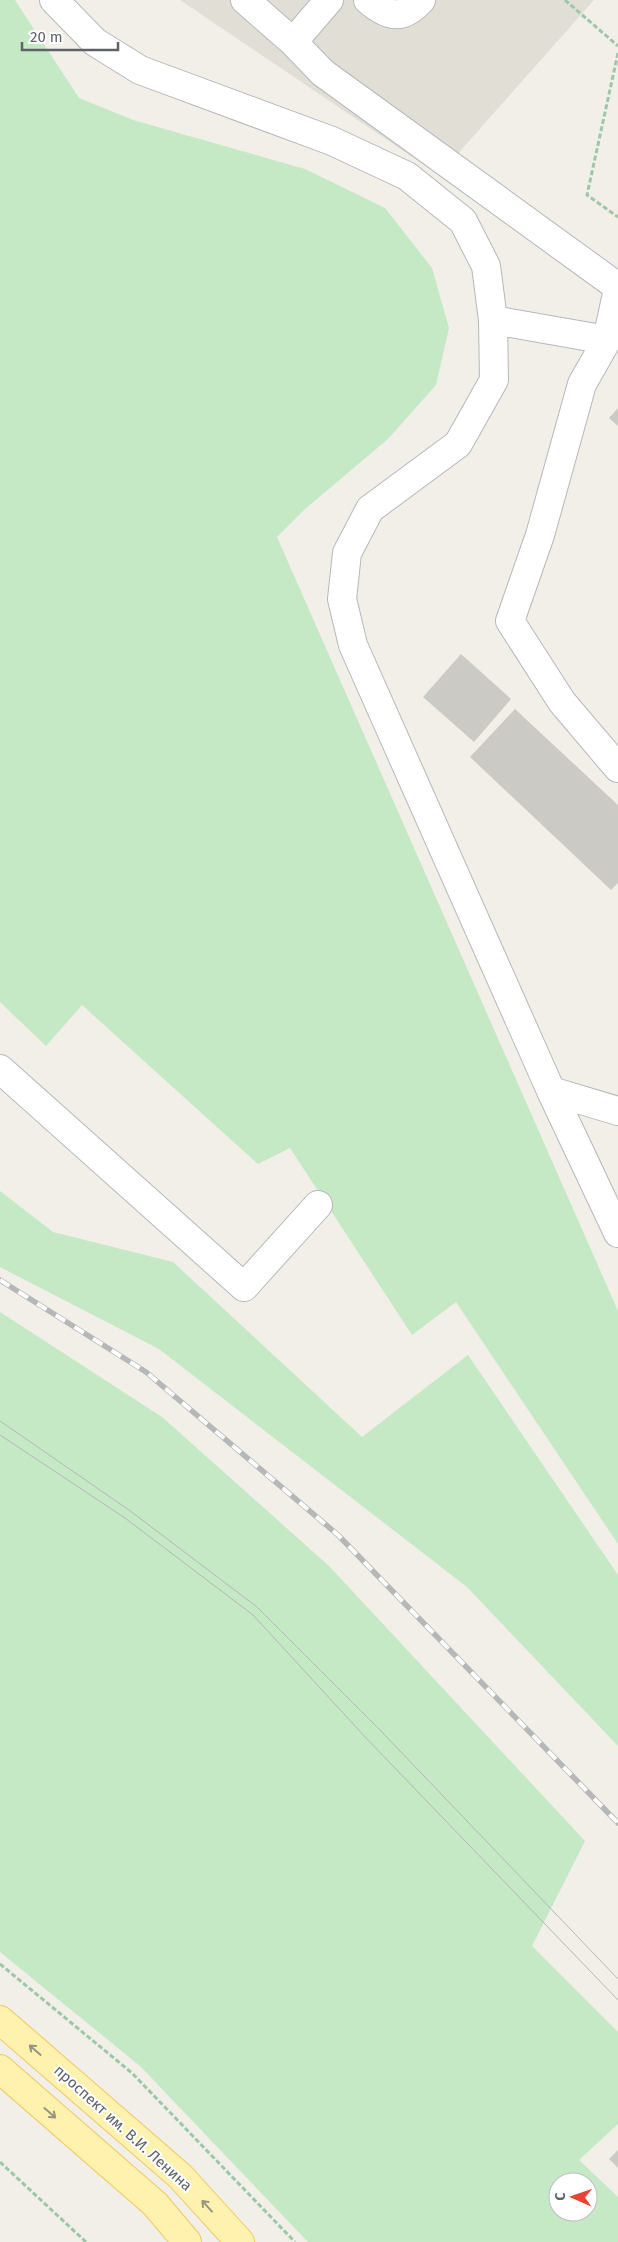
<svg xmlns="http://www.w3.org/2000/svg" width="618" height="2242" font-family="'Fira Sans',sans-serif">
	<rect width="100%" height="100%" fill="#f1efe8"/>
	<!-- education -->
	<path fill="#e1ded6" d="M180,0H594L439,175Z"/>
	<!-- green -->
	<path fill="#c5e8c5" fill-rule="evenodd" d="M0,0H15L79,98L133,120L305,169L385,208L432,268L449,328L436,385L388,439L305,509L277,537L618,1311V1544L456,1302L412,1335L290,1148L258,1164L82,1005L46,1046L0,1002Z
		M0,1191L53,1232L173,1262L362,1437L468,1355L618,1575V1746L467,1587L159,1349L0,1267Z
		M0,1312L162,1417L329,1566L585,1841L532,1946L618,2032V2124L579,2160L618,2197V2242H308L140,2066L0,1952ZM558,2182H588V2212H558Z"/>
	<!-- building -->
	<path fill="#cccac5" d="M618,408V426L609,418Z
		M461,654L511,699L474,742L423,697Z
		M515,709L618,805V883L611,890L470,757Z
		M618,2150V2168L609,2159Z"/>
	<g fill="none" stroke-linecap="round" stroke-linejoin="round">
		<defs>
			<path id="minor" d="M54,0L95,42L140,70L332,141L407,176L463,221L486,266L493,320L494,380L458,444L370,509L347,553L342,599L353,645L551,1091L618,1233
				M245,0L293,42L323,73L618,287
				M368,0C388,17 402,21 421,0
				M293,42L329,0
				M493,320L607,340L618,289
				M607,340L582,384L540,535L510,621L562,702L618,768
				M0,1069L244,1287L318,1205
				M551,1091L618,1111"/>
			<path id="major" d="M0,2020L180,2176L240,2242
				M0,2069L155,2204L187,2242"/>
		</defs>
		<!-- minor casing -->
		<use href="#minor" stroke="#b5b8bc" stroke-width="30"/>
		<!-- major casing -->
		<use href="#major" stroke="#f2c960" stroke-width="30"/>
		<!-- path -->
		<path stroke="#9cc7a9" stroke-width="3" stroke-dasharray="5 2.5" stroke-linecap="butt" d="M565,0L618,46
			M618,53L587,195L618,217
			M0,1964L132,2073L295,2242
			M0,2162L86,2242"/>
		<!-- minor -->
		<use href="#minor" stroke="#fff" stroke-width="28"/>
		<!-- major -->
		<use href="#major" stroke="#fff2af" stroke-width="28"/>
		<!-- tram -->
		<path stroke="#b6b7b8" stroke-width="1" d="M0,1421L129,1510L257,1607L380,1730L618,1979
			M0,1435L125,1518L253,1615L367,1739L618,2000"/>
		<defs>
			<path id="rail" d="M0,1280L146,1372L338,1535L618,1823"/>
		</defs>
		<!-- rail casing -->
		<use href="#rail" stroke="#b6b7b8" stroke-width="5.5"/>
		<!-- rail -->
		<use href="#rail" stroke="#fff" stroke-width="4" stroke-dasharray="11" stroke-linecap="butt"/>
	</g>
	<!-- one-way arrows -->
	<defs><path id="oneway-shaft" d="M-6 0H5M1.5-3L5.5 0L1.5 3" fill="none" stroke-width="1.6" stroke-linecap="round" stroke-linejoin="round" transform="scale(1.25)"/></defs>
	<g stroke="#979581">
		<use href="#oneway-shaft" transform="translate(35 2050) rotate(-139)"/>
		<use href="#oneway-shaft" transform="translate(50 2113) rotate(41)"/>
		<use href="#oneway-shaft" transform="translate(207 2206) rotate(-132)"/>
	</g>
	<g text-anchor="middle" stroke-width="4" stroke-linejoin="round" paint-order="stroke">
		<!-- street labels -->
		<g font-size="15" fill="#5f6368" stroke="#fff">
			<text transform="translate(123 2128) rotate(42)" y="5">проспект им. В.И. Ленина</text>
		</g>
	</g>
	<!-- north arrow -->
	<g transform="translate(573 2197) rotate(272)"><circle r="24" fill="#ffffff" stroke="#bfc1c3"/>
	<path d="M0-4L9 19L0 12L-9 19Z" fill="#ea4335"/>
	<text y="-8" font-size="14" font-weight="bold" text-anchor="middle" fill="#5f6368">С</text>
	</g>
	<!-- scale -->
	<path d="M22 42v8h96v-8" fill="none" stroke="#5f6368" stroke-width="2.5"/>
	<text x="30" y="42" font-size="15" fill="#5f6368" stroke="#ffffff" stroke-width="4" paint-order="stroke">20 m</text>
</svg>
